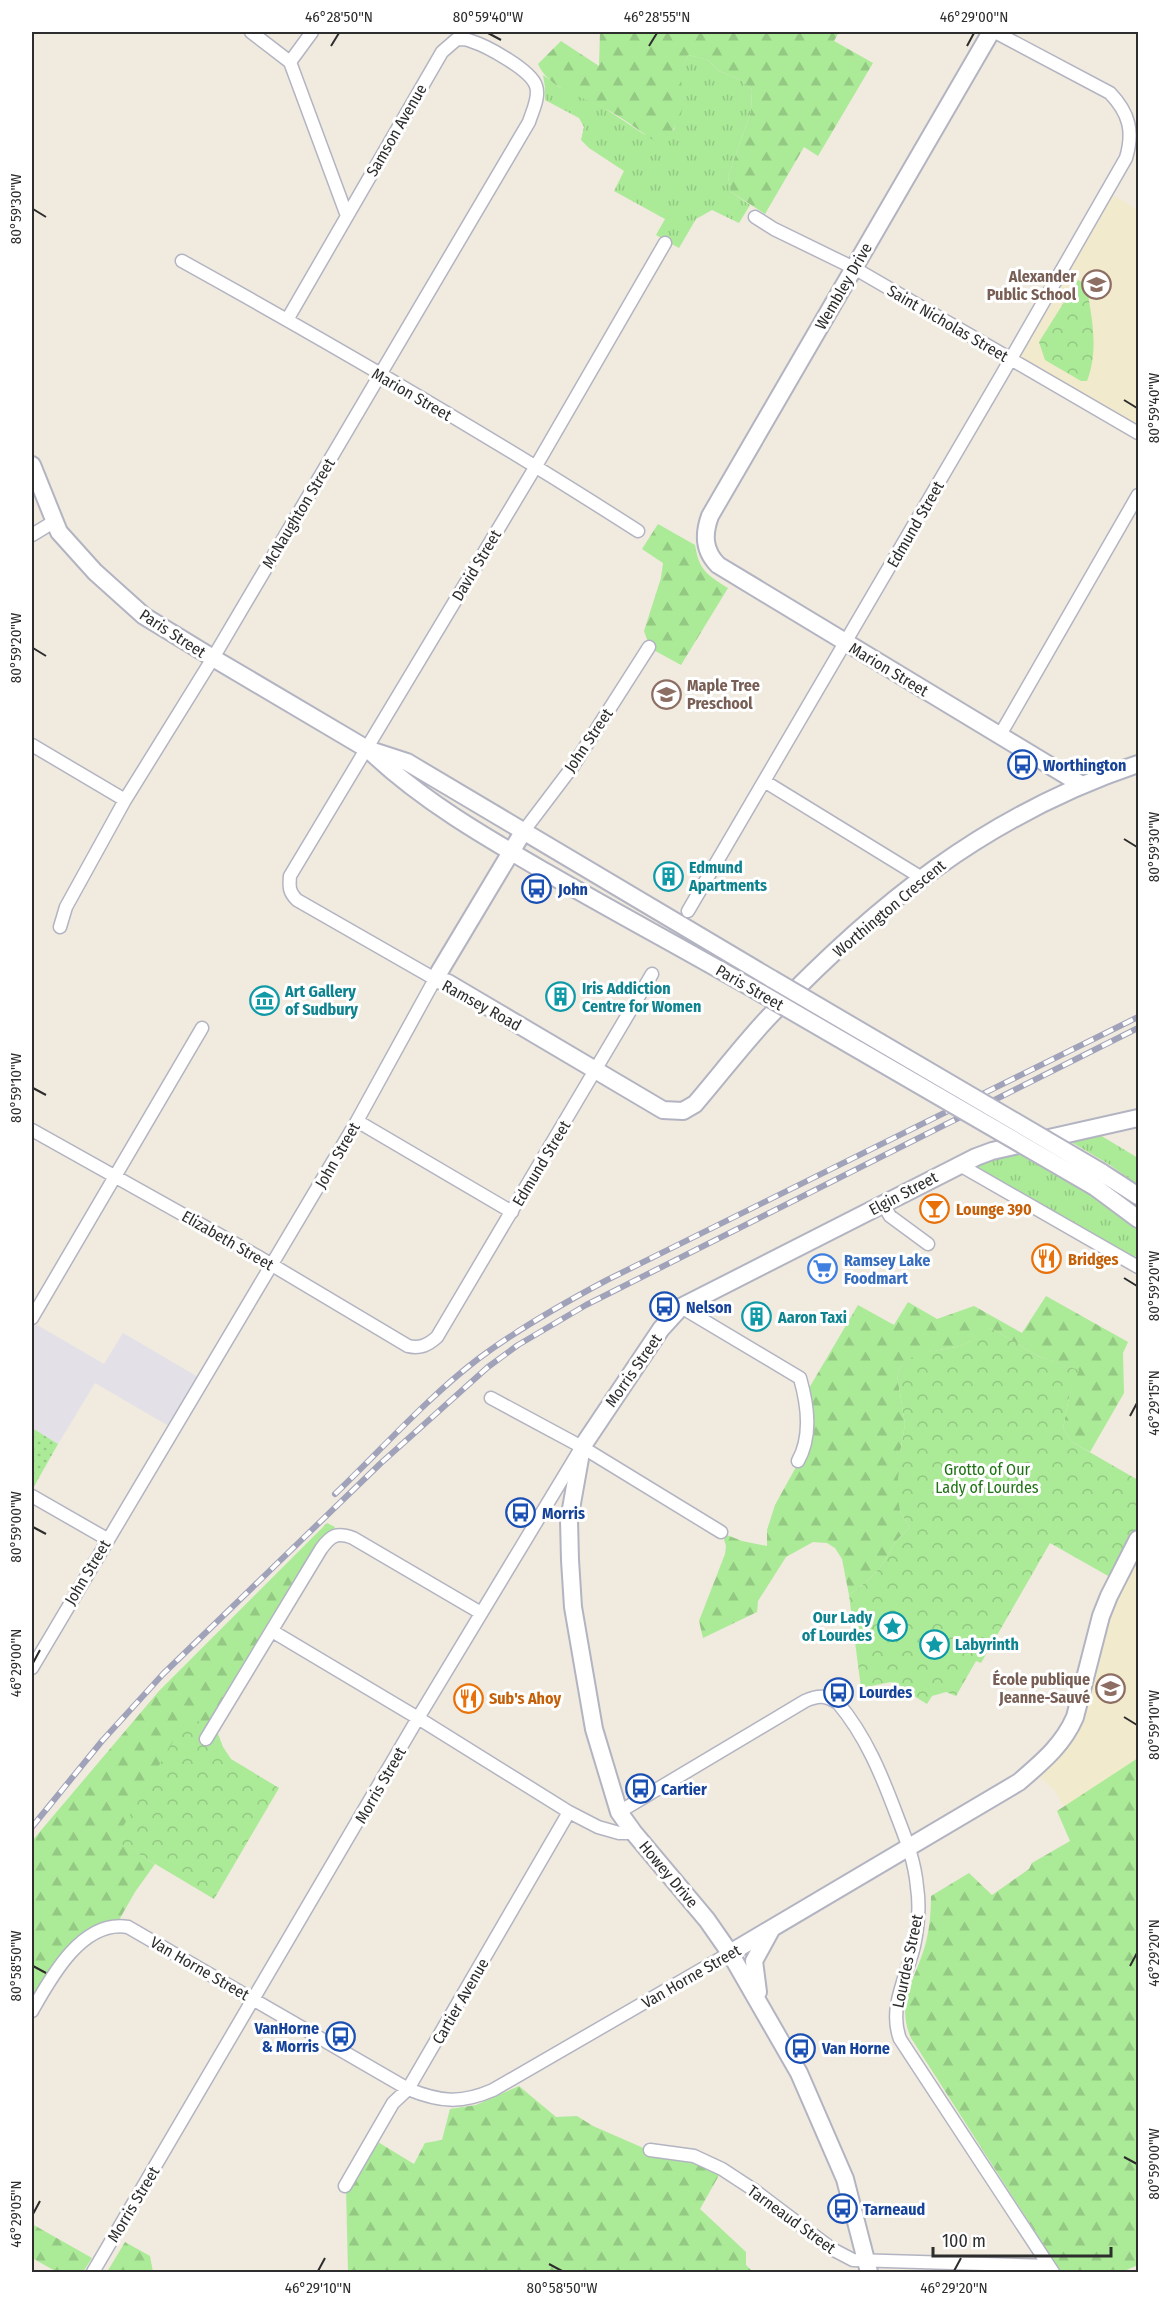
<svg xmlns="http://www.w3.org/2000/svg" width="1170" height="2304" font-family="'Fira Sans Condensed',sans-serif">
	<defs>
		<pattern id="grass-tufts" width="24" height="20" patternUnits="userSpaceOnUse" patternTransform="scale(1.5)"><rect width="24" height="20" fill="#abea97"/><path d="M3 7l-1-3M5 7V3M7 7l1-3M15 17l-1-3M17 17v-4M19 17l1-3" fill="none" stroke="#93c982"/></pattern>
		<pattern id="forest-firs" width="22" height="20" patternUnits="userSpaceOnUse" patternTransform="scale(1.5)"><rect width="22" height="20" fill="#abea97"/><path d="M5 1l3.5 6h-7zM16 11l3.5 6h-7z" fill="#93c982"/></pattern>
		<pattern id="park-crowns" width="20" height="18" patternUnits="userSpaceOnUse" patternTransform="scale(1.5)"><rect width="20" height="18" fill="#abea97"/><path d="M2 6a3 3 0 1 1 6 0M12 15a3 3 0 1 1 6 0" fill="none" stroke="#93c982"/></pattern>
		<pattern id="garden-dots" width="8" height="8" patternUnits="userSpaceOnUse" patternTransform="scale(1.5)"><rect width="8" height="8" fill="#abea97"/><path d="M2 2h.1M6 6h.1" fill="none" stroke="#93c982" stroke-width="1.8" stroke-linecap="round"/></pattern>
	</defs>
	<rect width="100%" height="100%" fill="#f0eadf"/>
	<!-- industrial -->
	<path fill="#e3e0e8" d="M32,1322L104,1364L123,1333L203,1380L174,1429L95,1383L58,1444L32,1428Z"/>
	<!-- education -->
	<path fill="#f2eacd" d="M1108,192L1138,210V432L1012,359Z
		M1138,1541V1758L1064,1807L1055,1791L1033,1771L1053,1754L1098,1631Z"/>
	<!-- grass -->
	<path fill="url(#grass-tufts)" d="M688,55L708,60L719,71L741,80L752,90L751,111L728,177L731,192L750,205L739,223L712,210L696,219L679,248L656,235L665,219L614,191L624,171L589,148L581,140L584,127L579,118L545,100V87L543,75L559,87L603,107L645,135L674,130L683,102L679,74Z
		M1090,1129L1138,1158V1185L1110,1165L1061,1136Z
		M1019,1152L1099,1198L1138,1227V1266L1081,1233L958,1171L990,1158Z"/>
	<!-- forest -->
	<path fill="url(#forest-firs)" d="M600,32H839L834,41L873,63L818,156L804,147L765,214L731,192L728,177L751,111L752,90L741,80L719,71L708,60L688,55C677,78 682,77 683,100C684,117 672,133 661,145C641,133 623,117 602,107C579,95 549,89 538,64L561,41L599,66Z
		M658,524L695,545C699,570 707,575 728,588L681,665L650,648L644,631L661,578L663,563L642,549Z
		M1046,1296L1128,1342L1123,1353L1124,1393L1090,1452L1072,1442L1063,1429L1069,1397L1078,1370L1038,1356L991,1328C982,1333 973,1341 963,1345C942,1352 906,1349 897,1375L905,1424L900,1453V1511L910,1528C894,1540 894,1546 884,1562C874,1576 863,1585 849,1595L842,1559L835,1548L827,1543L813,1542L786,1557L758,1601L757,1612L703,1638L699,1621L725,1554L726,1546L722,1533L742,1541L767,1546V1530L775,1505L807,1447L805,1395L858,1305L894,1325L908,1302L937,1319L974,1306L1022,1333Z
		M327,1523L335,1527L215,1726L116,1840L155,1864L135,1892L115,1927L76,1948L32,2012V1841L159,1691Z
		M1138,1758V2265L1122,2272H1061L911,2038C894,2000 919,1975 927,1938C930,1924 931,1910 931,1896L969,1873L992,1895L1029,1869L1032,1863L1070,1841L1057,1811Z
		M519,2086L556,2117L577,2116L593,2126L648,2150L682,2154L722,2170L700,2209L746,2252V2265L753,2272H348L346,2187L373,2139L414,2164L425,2143L442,2140L450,2109L476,2105Z
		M32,2224L92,2258L83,2272H57L32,2258Z
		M125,2242L150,2256L153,2272H107Z"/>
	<!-- park -->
	<path fill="url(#park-crowns)" d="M1078,280L1086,284C1092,317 1099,350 1087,381H1081L1045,360L1039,342Z
		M991,1328L1038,1356L1079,1370L1069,1397L1063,1429L1072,1442L1138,1480V1540L1117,1581L1050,1543L981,1663L976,1661L956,1696L946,1692L932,1696L927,1704L891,1682L861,1688L849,1595C863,1585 874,1576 884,1562C894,1546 894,1540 910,1528L900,1511L897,1493L900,1453L905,1424L897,1375C907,1347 941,1353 963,1345C973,1341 981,1332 991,1328Z
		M187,1718L215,1726L223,1747L231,1759L279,1788L214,1899L115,1840Z"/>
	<!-- garden -->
	<path fill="url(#garden-dots)" d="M32,1428L58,1444L32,1490Z"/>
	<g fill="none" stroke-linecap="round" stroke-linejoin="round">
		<defs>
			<path id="street" d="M251,32L290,62L347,216
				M290,62L312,32
				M755,217L774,229L854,268L1138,433
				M182,261C337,347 490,436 638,531
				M32,535L55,521
				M1000,735L1138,495
				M32,745L125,800
				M764,781L922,878
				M523,832L573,766L649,647
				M688,911L1001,376L1126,158C1134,131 1129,113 1110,93L995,32
				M60,927L66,907L125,800L213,658L529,122C532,112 540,97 536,86C531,70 487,46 471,41C467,39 462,39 457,39L442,52L287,320
				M357,1121L512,1212
				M32,1130L257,1256L408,1346C420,1349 428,1345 437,1337L652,974
				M958,1164L1138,1267
				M883,1204L890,1216L928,1244
				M681,1307L800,1378C808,1406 812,1436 798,1461
				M32,1318L202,1028
				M491,1398L582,1447L721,1532
				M32,1496L107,1539
				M272,1631L418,1718L569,1812L598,1827L619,1833H634
				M32,1668L357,1121L435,979L297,900C289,892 289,887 290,876L536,466L665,243
				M206,1739L321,1549C331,1535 337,1532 353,1538L481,1613
				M619,1812L805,1701C818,1695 826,1695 838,1703C866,1736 882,1776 897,1816C906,1839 915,1862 917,1887C920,1906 918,1927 914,1946C907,1976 888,2008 900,2039L1053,2272
				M32,2011C50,1979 82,1919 128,1927L408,2089C440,2102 461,2104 493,2090L730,1953
				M650,2150L694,2156L722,2169L754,2190L832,2249L853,2260L1049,2266
				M345,2186L393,2103L408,2089L569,1812
				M93,2272L418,1718L578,1453"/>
			<path id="secondary" d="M991,32L710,516C703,535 704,551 718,565L1082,785
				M32,465L59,532L95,572L144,616L213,658L367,749L407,762L772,979
				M372,753C424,802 487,838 549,874C620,915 693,954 764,995
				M523,832L435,979L448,983L663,1110L683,1111L695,1104C719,1076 741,1047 766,1020C875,905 986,815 1138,764
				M1101,1172L1138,1196
				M1095,1187L1138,1219
				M730,1953L1019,1782C1042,1762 1063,1745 1075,1717L1101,1616L1109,1596L1138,1539
				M758,1992L754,1961L771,1930
				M869,2272L845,2179L799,2073L730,1953L707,1920L634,1833L619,1812L594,1729L573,1607L570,1560L569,1520L582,1447L661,1329L681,1307L976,1157L992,1151L1138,1118"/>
		</defs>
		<!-- street casing -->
		<use href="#street" stroke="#b3b4c2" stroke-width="15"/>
		<!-- secondary casing -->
		<use href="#secondary" stroke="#b3b4c2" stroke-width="20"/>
		<!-- street -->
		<use href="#street" stroke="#fff" stroke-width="12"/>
		<!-- secondary -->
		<use href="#secondary" stroke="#fff" stroke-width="16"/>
		<defs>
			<path id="rail" d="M335,1494C381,1450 427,1398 478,1359C518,1329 562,1304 607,1280L1138,1017
				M32,1827L102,1741L163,1674L381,1463L488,1367L518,1345L586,1305L1138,1028"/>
		</defs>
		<!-- rail casing -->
		<use href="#rail" stroke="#a0a2b9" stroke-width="6"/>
		<!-- rail -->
		<use href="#rail" stroke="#fff" stroke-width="4" stroke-dasharray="11" stroke-linecap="butt"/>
		<defs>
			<path id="secondary-bridge" d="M772,979L1101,1172
				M764,995L1095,1187"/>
		</defs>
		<!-- secondary-bridge casing -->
		<use href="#secondary-bridge" stroke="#b3b4c2" stroke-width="20" stroke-linecap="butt"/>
		<!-- secondary-bridge -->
		<use href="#secondary-bridge" stroke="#fff" stroke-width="16"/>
	</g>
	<!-- ticks -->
	<path fill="none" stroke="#2d2d2d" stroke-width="2" d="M488,33L501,40M331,46L339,33M649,46L657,33M967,46L974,33M33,209L46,217M1124,400L1137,408M33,648L46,656M1124,839L1137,847M33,1088L46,1095M1124,1278L1137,1286M1130,1416L1137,1403M33,1527L46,1534M33,1663L40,1650M1124,1717L1137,1725M33,1966L46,1973M1130,1966L1137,1953M1124,2157L1137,2164M33,2214L40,2201M549,2264L562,2271M318,2271L325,2258M954,2271L961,2258"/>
	<!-- icons -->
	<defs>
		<symbol id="school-ring" viewBox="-11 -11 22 22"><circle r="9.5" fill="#fff" stroke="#8d6e63" stroke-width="1.5"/><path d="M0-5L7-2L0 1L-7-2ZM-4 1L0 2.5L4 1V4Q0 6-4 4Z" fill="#8d6e63"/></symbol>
		<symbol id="bus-ring" viewBox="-11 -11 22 22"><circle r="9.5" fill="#fff" stroke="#1a4fb4" stroke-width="1.5"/><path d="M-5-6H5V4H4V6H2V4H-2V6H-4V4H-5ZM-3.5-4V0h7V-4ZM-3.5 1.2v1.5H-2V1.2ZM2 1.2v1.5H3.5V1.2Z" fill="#1a4fb4"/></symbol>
		<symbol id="building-ring" viewBox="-11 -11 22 22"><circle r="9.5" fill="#fff" stroke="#0f9aa8" stroke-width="1.5"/><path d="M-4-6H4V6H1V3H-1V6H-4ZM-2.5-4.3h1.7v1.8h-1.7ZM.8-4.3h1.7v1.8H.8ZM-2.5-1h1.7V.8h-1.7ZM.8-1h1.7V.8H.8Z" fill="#0f9aa8"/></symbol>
		<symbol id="museum-ring" viewBox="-11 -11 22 22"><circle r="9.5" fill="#fff" stroke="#0f9aa8" stroke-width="1.5"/><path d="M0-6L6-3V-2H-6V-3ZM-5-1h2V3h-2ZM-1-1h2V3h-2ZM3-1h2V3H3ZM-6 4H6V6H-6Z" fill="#0f9aa8"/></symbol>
		<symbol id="bar-ring" viewBox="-11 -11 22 22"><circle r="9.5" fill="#fff" stroke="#e8710a" stroke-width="1.5"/><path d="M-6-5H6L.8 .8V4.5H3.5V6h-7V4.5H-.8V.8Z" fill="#e8710a"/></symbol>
		<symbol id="restaurant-ring" viewBox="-11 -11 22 22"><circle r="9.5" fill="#fff" stroke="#e8710a" stroke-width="1.5"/><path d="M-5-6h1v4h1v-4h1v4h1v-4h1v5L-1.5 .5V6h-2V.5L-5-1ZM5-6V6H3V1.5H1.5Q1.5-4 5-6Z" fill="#e8710a"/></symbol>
		<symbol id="supermarket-ring" viewBox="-11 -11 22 22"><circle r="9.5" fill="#fff" stroke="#3f7fe0" stroke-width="1.5"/><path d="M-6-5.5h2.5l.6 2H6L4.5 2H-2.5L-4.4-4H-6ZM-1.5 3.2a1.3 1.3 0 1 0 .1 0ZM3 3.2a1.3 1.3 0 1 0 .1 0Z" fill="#3f7fe0"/></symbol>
		<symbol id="sight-ring" viewBox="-11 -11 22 22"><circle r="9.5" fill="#fff" stroke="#0f9aa8" stroke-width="1.5"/><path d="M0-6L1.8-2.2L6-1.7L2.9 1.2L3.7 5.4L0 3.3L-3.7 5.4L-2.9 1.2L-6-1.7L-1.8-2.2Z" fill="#0f9aa8"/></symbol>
	</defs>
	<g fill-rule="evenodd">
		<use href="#school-ring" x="1080" y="268" width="33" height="33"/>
		<use href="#school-ring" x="650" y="678" width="33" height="33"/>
		<use href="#bus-ring" x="1006" y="748" width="33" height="33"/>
		<use href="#building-ring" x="652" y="860" width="33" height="33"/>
		<use href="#bus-ring" x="520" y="872" width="33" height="33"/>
		<use href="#building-ring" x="544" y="980" width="33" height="33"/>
		<use href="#museum-ring" x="248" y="984" width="33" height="33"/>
		<use href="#bar-ring" x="918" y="1192" width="33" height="33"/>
		<use href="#restaurant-ring" x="1030" y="1242" width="33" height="33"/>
		<use href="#supermarket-ring" x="806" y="1252" width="33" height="33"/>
		<use href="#bus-ring" x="648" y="1290" width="33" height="33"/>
		<use href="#building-ring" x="740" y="1300" width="33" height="33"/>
		<use href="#bus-ring" x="504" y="1496" width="33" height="33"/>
		<use href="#sight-ring" x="876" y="1610" width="33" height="33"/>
		<use href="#sight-ring" x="918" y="1628" width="33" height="33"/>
		<use href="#school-ring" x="1094" y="1672" width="33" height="33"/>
		<use href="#bus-ring" x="822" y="1676" width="33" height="33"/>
		<use href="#restaurant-ring" x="452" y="1682" width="33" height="33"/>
		<use href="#bus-ring" x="624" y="1772" width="33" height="33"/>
		<use href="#bus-ring" x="324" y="2020" width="33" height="33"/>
		<use href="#bus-ring" x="784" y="2032" width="33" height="33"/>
		<use href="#bus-ring" x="826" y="2192" width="33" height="33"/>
	</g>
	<g text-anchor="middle" stroke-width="6" stroke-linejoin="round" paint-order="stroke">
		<!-- street labels -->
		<g font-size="16" fill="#2d2d2d" stroke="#fff">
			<text transform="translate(396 130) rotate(-60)" y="6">Samson Avenue</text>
			<text transform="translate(843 286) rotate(-60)" y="6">Wembley Drive</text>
			<text transform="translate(948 323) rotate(30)" y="6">Saint Nicholas Street</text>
			<text transform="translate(412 394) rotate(30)" y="6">Marion Street</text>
			<text transform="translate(298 513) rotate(-59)" y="6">McNaughton Street</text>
			<text transform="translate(915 524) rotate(-60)" y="6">Edmund Street</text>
			<text transform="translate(476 565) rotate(-59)" y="6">David Street</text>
			<text transform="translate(173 633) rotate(33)" y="6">Paris Street</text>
			<text transform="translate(889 669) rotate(31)" y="6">Marion Street</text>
			<text transform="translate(588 740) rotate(-56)" y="6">John Street</text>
			<text transform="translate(889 908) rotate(-40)" y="6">Worthington Crescent</text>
			<text transform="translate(750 987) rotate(30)" y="6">Paris Street</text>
			<text transform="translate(482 1005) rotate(29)" y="6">Ramsey Road</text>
			<text transform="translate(337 1155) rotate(-60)" y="6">John Street</text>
			<text transform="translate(541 1163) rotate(-59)" y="6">Edmund Street</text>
			<text transform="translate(903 1193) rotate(-28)" y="6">Elgin Street</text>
			<text transform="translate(228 1240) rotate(30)" y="6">Elizabeth Street</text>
			<text transform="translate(633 1370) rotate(-55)" y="6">Morris Street</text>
			<text transform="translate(87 1572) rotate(-59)" y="6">John Street</text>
			<text transform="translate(380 1785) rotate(-60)" y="6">Morris Street</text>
			<text transform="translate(669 1874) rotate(50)" y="6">Howey Drive</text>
			<text transform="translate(907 1961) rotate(-78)" y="6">Lourdes Street</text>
			<text transform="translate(200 1968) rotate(30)" y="6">Van Horne Street</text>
			<text transform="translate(691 1976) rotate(-30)" y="6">Van Horne Street</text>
			<text transform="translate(460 2001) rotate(-60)" y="6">Cartier Avenue</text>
			<text transform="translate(133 2204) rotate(-59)" y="6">Morris Street</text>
			<text transform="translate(792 2219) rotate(36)" y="6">Tarneaud Street</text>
		</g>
		<!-- education labels -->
		<g font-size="16" font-weight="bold" fill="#785e54" stroke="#fff" text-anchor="end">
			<text x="1076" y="282">Alexander<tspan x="1076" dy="18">Public School</tspan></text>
			<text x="687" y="691" text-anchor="start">Maple Tree<tspan x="687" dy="18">Preschool</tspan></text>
			<text x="1090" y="1685">École publique<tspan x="1090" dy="18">Jeanne-Sauvé</tspan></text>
		</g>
		<!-- transit labels -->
		<g font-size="16" font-weight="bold" fill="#164399" stroke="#fff" text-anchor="start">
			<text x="1043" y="771">Worthington</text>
			<text x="558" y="895">John</text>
			<text x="686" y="1313">Nelson</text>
			<text x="542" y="1519">Morris</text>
			<text x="859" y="1698">Lourdes</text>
			<text x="661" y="1795">Cartier</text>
			<text x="319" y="2034" text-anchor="end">VanHorne<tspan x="319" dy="18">&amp; Morris</tspan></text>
			<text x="822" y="2054">Van Horne</text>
			<text x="863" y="2215">Tarneaud</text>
		</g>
		<!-- culture labels -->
		<g font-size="16" font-weight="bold" fill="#0d838f" stroke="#fff" text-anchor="start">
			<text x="689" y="873">Edmund<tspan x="689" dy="18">Apartments</tspan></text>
			<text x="582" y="994">Iris Addiction<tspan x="582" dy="18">Centre for Women</tspan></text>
			<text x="285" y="997">Art Gallery<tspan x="285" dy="18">of Sudbury</tspan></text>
			<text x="778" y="1323">Aaron Taxi</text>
			<text x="872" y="1623" text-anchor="end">Our Lady<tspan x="872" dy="18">of Lourdes</tspan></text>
			<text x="955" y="1650">Labyrinth</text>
		</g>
		<!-- food labels -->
		<g font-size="16" font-weight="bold" fill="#c56008" stroke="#fff" text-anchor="start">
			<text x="956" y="1215">Lounge 390</text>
			<text x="1068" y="1265">Bridges</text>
			<text x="489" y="1704">Sub's Ahoy</text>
		</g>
		<!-- shop labels -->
		<g font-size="16" font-weight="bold" fill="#366cbe" stroke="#fff" text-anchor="start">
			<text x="844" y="1266">Ramsey Lake<tspan x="844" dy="18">Foodmart</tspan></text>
		</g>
		<!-- park labels -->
		<g font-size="16" fill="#1f7314" stroke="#fff">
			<text x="987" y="1475">Grotto of Our<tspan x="987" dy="18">Lady of Lourdes</tspan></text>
		</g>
	</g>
	<!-- border -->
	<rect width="1170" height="2304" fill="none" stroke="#ffffff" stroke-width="66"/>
	<!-- scale -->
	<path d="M933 2247v9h178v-9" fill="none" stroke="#2d2d2d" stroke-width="3"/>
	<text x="942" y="2247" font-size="18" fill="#2d2d2d" stroke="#ffffff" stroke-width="4.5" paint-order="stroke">100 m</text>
	<rect x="33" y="33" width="1104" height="2238" fill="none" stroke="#2d2d2d" stroke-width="2"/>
	<g font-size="15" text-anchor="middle" fill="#2d2d2d">
		<text x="339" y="22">46°28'50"N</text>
		<text x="488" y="22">80°59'40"W</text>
		<text x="657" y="22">46°28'55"N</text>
		<text x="974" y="22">46°29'00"N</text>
		<text transform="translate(16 209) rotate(-90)" y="5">80°59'30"W</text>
		<text transform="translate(1154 408) rotate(-90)" y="5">80°59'40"W</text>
		<text transform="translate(16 648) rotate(-90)" y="5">80°59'20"W</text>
		<text transform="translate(1154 847) rotate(-90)" y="5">80°59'30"W</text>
		<text transform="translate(16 1088) rotate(-90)" y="5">80°59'10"W</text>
		<text transform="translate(1154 1286) rotate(-90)" y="5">80°59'20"W</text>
		<text transform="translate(1154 1403) rotate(-90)" y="5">46°29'15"N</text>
		<text transform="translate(16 1527) rotate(-90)" y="5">80°59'00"W</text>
		<text transform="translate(16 1663) rotate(-90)" y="5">46°29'00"N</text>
		<text transform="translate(1154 1725) rotate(-90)" y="5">80°59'10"W</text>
		<text transform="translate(1154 1953) rotate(-90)" y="5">46°29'20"N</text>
		<text transform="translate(16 1966) rotate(-90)" y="5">80°58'50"W</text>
		<text transform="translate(1154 2164) rotate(-90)" y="5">80°59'00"W</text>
		<text transform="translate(16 2214) rotate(-90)" y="5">46°29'05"N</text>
		<text x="318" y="2293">46°29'10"N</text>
		<text x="562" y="2293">80°58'50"W</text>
		<text x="954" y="2293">46°29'20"N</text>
	</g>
</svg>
